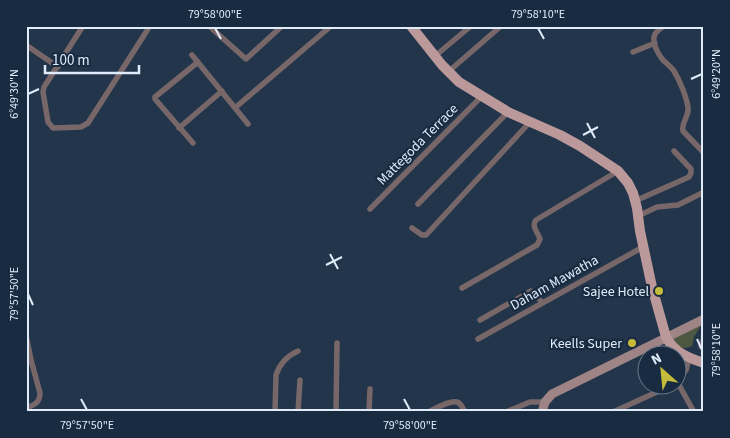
<svg xmlns="http://www.w3.org/2000/svg" width="730" height="438" viewBox="0 0 730 438" font-family="'Source Sans 3',sans-serif">
	<style>
		.green { fill: #4d5842 }
		.lines { fill: none; stroke-linecap: round; stroke-linejoin: round }
		.street { stroke: #786768; stroke-width: 5.5 }
		.secondary { stroke: #9e8484; stroke-width: 9 }
		.primary { stroke: #bb999a; stroke-width: 10 }
		.wall { fill: #564c64 }
		.building { fill: #645874; stroke: #463e51 }
		.ticks { fill: none; stroke: #e0ecfa; stroke-width: 2 }
		.poi-dot { fill: #c6bc3c; stroke: #192b40; stroke-width: 2 }
		.labels { text-anchor: middle; stroke-width: 4.5; stroke-linejoin: round; paint-order: stroke }
		.street-label { font-size: 14px; fill: #e0ecfa; stroke: #192b40 }
		.poi-label { font-size: 14px; fill: #e0ecfa; stroke: #192b40; text-anchor: end }
		.neatline { fill: none; stroke: #e0ecfa; stroke-width: 2 }
		.ticks-label { font-size: 12px; text-anchor: middle; fill: #e0ecfa }
	</style>
	<rect width="100%" height="100%" fill="#23354b"/>
	<path class="green" d="M 703,322 L 694,337 L 692,346 C 684,350 678,347 671,342 L 674,335 Z"/>
	<g class="lines">
		<path class="street" d="M 83,26 L 44,87 L 43,92 L 48,122 L 53,128 L 81,127 L 88,123 L 148,29 L 146,26
			M 209,26 L 246,59 L 282,26
			M 664,26 C 661,28 657,31 655,34 C 651,42 658,54 663,60 C 667,64 671,67 674,71 C 680,81 687,98 688,108 C 689,117 681,122 683,131 L 704,153
			M 26,45 L 58,67
			M 633,52 L 655,43
			M 192,55 L 248,124
			M 435,56 L 471,26
			M 448,72 L 501,26
			M 236,107 L 331,26
			M 179,128 L 222,91
			M 193,143 L 155,99 L 155,97 L 198,62
			M 635,201 L 689,177 L 691,173 L 691,169 L 674,151
			M 418,204 L 508,112
			M 370,209 L 482,96
			M 638,216 L 657,207 L 678,205 L 704,192
			M 412,228 L 422,235 L 426,235 L 530,122
			M 462,288 L 537,245 L 540,239 C 538,233 531,226 536,220 L 618,171
			M 480,320 L 531,291 L 534,292 L 542,303
			M 26,335 L 31,360 L 40,393 C 40,403 34,405 26,408
			M 478,339 L 643,247
			M 678,381 L 686,370 L 689,359
			M 678,383 L 694,412
			M 275,412 L 276,375 C 280,363 287,356 298,351
			M 298,412 L 300,380
			M 336,412 L 337,343
			M 369,412 L 370,389
			M 428,412 C 435,409 450,400 457,402 C 461,403 463,408 465,412
			M 506,412 L 530,402 L 545,402
			M 613,412 L 670,386"/>
		<path class="secondary" d="M 542,412 L 545,402 L 552,394 L 704,319"/>
		<path class="primary" d="M 411,26 L 442,65 L 459,82 L 508,112 L 560,135 L 580,146 L 618,171 L 628,183 L 633,193 L 637,208 L 640,231 L 652,287 L 666,337 C 674,352 688,358 704,363"/>
	</g>
	<path class="wall" d="M 704,333 L 704,352 L 698,348 L 698,343 Z"/>
	<path class="building" d="M 704,333 L 704,347 L 698,343 Z"/>
	<path class="ticks" d="M 215,28 L 221,39M 538,28 L 544,39M 691,79 L 702,74M 28,94 L 39,89M 587,123 L 595,138M 583,135 L 598,127M 330,254 L 338,269M 326,265 L 342,257M 28,294 L 33,305M 697,339 L 702,350M 81,399 L 87,410M 404,399 L 410,410"/>
	<g class="poi-dot">
		<circle cx="659" cy="291" r="5"/>
		<circle cx="632" cy="343" r="5"/>
	</g>
	<g class="labels">
		<g class="street-label">
			<text transform="translate(417 144) rotate(-45)" y="5">Mattegoda Terrace</text>
			<text transform="translate(554 282) rotate(-29)" y="5">Daham Mawatha</text>
		</g>
		<g class="poi-label">
			<text x="649" y="296">Sajee Hotel</text>
			<text x="622" y="348">Keells Super</text>
		</g>
	</g>
	<rect width="730" height="438" fill="none" stroke="#192b40" stroke-width="55"/>
	<g transform="translate(662 370) rotate(333)"><circle r="24" fill="#192b40" stroke="#69788a"/>
	<path d="M0-4L9 19L0 12L-9 19Z" fill="#c6bc3c"/>
	<text y="-8" font-size="14" font-weight="bold" text-anchor="middle" fill="#e0ecfa">N</text>
	</g>
	<path d="M45 65v8h94v-8" fill="none" stroke="#e0ecfa" stroke-width="2.5"/>
	<text x="52" y="65" font-size="15" fill="#e0ecfa" stroke="#192b40" stroke-width="4" paint-order="stroke">100 m</text>
	<rect x="28" y="28" width="674" height="382" class="neatline"/>
	<g class="ticks-label">
		<text x="215" y="18">79°58'00"E</text>
		<text x="538" y="18">79°58'10"E</text>
		<text transform="translate(716 74) rotate(-90)" y="4">6°49'20"N</text>
		<text transform="translate(14 94) rotate(-90)" y="4">6°49'30"N</text>
		<text transform="translate(14 294) rotate(-90)" y="4">79°57'50"E</text>
		<text transform="translate(716 350) rotate(-90)" y="4">79°58'10"E</text>
		<text x="87" y="429">79°57'50"E</text>
		<text x="410" y="429">79°58'00"E</text>
	</g>
</svg>
